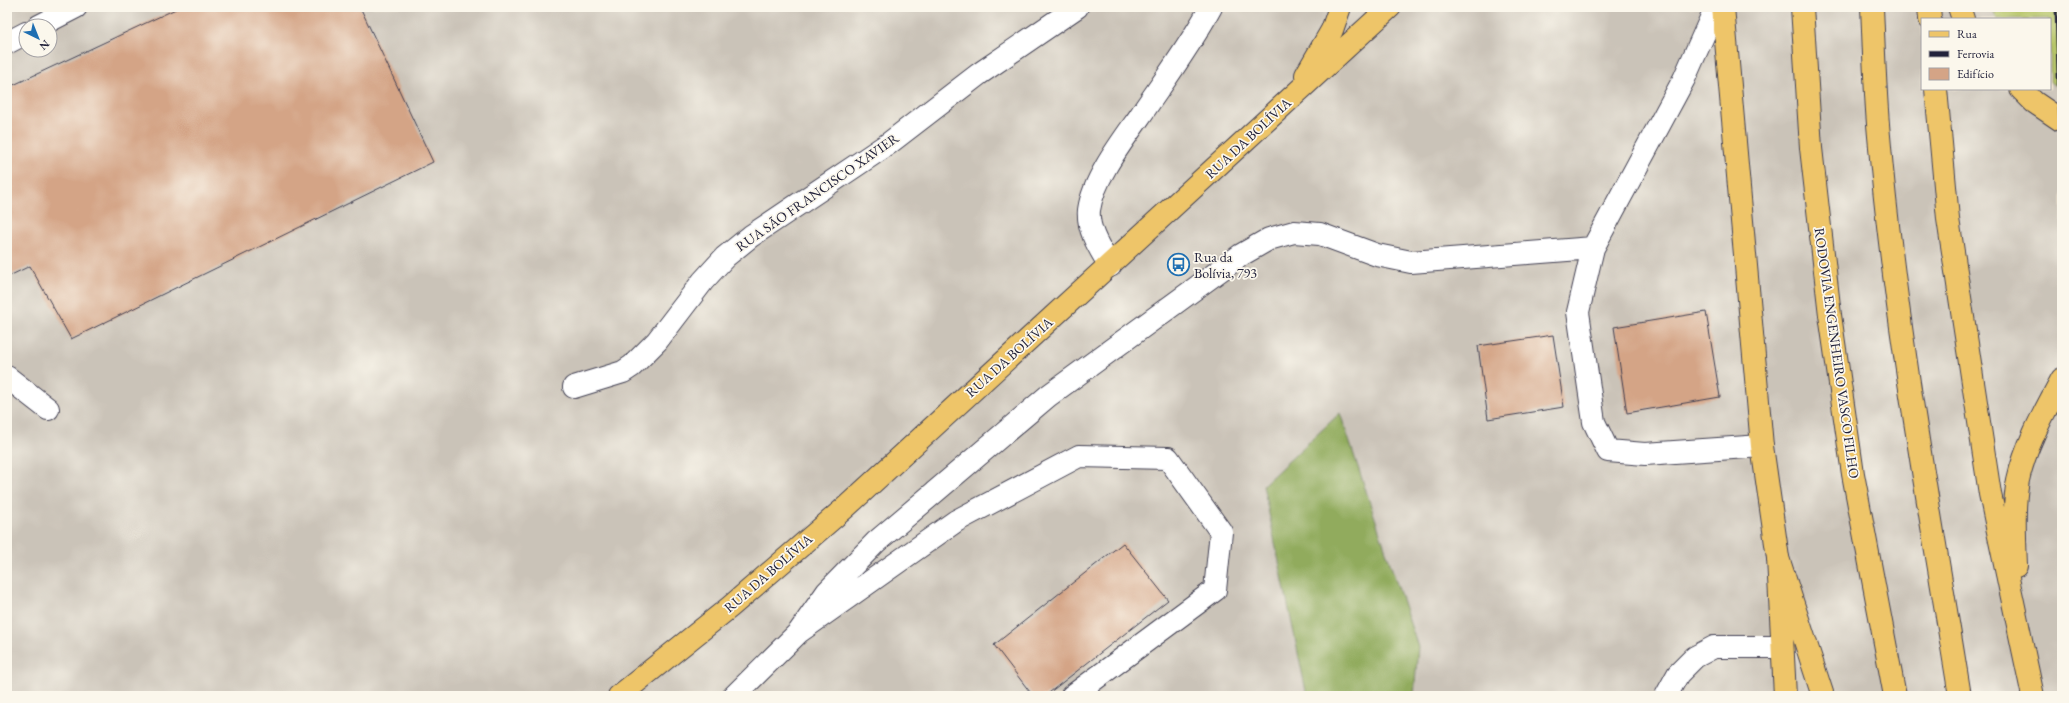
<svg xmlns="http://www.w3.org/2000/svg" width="2069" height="703" viewBox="0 0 2069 703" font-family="'EB Garamond',serif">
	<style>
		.industrial { fill: #cac3b8; fill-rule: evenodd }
		.green { fill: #b7c669; stroke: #6c7452 }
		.forest { fill: #91ab5d; stroke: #5a664c }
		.building { fill: #d4a486 }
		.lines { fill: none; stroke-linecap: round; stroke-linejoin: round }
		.minor-casing { stroke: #424052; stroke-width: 24 }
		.major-casing { stroke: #424052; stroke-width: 24 }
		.highway-casing { stroke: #424052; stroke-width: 24 }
		.minor { stroke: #fff; stroke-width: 22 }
		.major { stroke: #eec569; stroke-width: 22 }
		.highway { stroke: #eec569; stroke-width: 22 }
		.rail { stroke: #22223b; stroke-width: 3 }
		.labels { text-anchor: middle; stroke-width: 3.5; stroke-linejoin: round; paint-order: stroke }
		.street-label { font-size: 14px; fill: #22223b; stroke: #fbf7ec }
		.poi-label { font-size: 14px; fill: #22223b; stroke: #fbf7ec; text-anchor: start }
	</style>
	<rect width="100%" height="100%" fill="#fbf7ec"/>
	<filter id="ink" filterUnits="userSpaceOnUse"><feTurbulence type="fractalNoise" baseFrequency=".025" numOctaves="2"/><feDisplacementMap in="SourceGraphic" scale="8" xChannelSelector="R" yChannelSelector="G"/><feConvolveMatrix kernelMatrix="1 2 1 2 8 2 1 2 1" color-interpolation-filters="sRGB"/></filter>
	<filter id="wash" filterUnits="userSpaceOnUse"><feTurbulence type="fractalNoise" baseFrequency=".012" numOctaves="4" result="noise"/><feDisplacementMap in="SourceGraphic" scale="16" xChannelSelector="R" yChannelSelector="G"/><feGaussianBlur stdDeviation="0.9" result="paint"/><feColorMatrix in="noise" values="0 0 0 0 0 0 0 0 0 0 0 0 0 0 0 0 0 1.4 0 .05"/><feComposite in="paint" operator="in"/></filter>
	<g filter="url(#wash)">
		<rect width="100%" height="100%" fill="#f6ead4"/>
		<path class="industrial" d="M 7,7 L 2062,7 L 2062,696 L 7,696 ZM 1922,19 L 2050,19 L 2050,89 L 1922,89 ZM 26,26 L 50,26 L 50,50 L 26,50 Z"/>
		<path class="green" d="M 1992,7 L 2062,7 L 2062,90 L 2050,82 L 2050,19 L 1997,19 Z"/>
		<path class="forest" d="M 1340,413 L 1418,647 L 1414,696 L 1307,696 L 1263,485 Z"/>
		<g id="blocks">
			<path class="building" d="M 180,7 L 360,7 L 433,162 L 71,339 L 30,266 L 7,277 L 7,88 Z
				M 1706,312 L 1720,397 L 1627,413 L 1614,327 Z
				M 1553,335 L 1564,407 L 1488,419 L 1478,346 Z
				M 1123,543 L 1168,600 L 1045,696 L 1033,696 L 994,645 Z"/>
		</g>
	</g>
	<g filter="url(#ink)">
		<use href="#blocks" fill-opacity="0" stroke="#424052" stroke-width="1"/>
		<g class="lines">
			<defs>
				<path id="minor" d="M 1716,7 L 1684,79 L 1593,248 L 1578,312 L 1594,422 L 1608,451 L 1645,454 L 1762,446
					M 39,26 L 76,7
					M 7,43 L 26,33
					M 1110,266 C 1100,249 1087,230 1089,210 C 1093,180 1121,143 1138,119 C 1163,82 1190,46 1211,7
					M 7,377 L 48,409
					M 574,387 L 623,372 L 632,366 L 657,341 L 703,281 L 725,257 L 751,236 L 888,144 L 979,74 L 1077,7
					M 799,632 L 827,592 L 876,542 L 1048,396 L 1241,255 L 1269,239 L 1294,232 L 1320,234 L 1377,255 L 1411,262 L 1593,248
					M 734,696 L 799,632 L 956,521 L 1079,456 L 1168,458 L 1221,532 L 1215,590 L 1072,696
					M 1666,696 L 1678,674 L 1695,657 L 1714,647 L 1782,647"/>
				<path id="major" d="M 1723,7 L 1762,446 L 1778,558 L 1785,696
					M 1929,7 L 1930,19
					M 1959,7 L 1963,19
					M 1306,75 L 1332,30 L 1340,7
					M 1936,89 L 1948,219 L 1990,494 L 2033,696
					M 2021,89 L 2034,102 L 2062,121
					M 2016,566 C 2015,538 2013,507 2018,480 C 2026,444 2045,411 2062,379
					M 619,696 L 730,607 L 846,507 L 1390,7"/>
				<path id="highway" d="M 1802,7 L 1811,148 L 1830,315 L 1853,474 L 1895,696
					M 1872,7 C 1874,50 1875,93 1879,136 C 1895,324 1930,510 1960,696
					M 1778,558 L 1823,696"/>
			</defs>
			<use href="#minor" class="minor-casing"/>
			<use href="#major" class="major-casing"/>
			<use href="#highway" class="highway-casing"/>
			<use href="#minor" class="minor"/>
			<use href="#major" class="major"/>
			<use href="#highway" class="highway"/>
			<path class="rail" d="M 2056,7 L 2062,199"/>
		</g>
	</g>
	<defs>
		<symbol id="bus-ring" viewBox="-11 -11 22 22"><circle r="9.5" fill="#fbf7ec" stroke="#1f6fb2" stroke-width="1.5"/><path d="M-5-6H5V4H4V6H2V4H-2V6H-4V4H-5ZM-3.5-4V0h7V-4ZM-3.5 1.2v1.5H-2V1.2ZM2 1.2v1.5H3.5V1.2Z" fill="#1f6fb2"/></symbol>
	</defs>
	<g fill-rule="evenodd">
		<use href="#bus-ring" x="1166" y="252" width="25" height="25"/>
	</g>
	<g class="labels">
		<g class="street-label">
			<text transform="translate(1248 138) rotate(-43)" y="5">RUA DA BOLÍVIA</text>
			<text transform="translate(817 192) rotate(-35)" y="5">RUA SÃO FRANCISCO XAVIER</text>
			<text transform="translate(1837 353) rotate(82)" y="5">RODOVIA ENGENHEIRO VASCO FILHO</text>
			<text transform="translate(1009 357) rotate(-42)" y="5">RUA DA BOLÍVIA</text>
			<text transform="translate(768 573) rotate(-41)" y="5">RUA DA BOLÍVIA</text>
		</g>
		<g class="poi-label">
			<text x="1194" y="262">Rua da<tspan x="1194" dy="16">Bolívia, 793</tspan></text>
		</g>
	</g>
	<rect width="2069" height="703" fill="none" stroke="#fbf7ec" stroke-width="24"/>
	<rect x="1921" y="18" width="130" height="72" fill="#fbf7ec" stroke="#a4a2a5"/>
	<rect x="1929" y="31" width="20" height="6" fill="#eec569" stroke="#a4a2a5"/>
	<text x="1957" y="38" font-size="12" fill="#22223b">Rua</text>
	<rect x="1929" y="51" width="20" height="6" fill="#22223b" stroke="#a4a2a5"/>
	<text x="1957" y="58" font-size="12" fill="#22223b">Ferrovia</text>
	<rect x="1929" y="68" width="20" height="12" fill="#d4a486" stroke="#a4a2a5"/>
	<text x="1957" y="78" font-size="12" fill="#22223b">Edifício</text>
	<g transform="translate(38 38) rotate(137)"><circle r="19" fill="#fbf7ec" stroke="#a4a2a5"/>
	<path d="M0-3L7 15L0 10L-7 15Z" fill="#1f6fb2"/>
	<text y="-6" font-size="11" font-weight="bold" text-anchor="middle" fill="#22223b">N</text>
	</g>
</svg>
